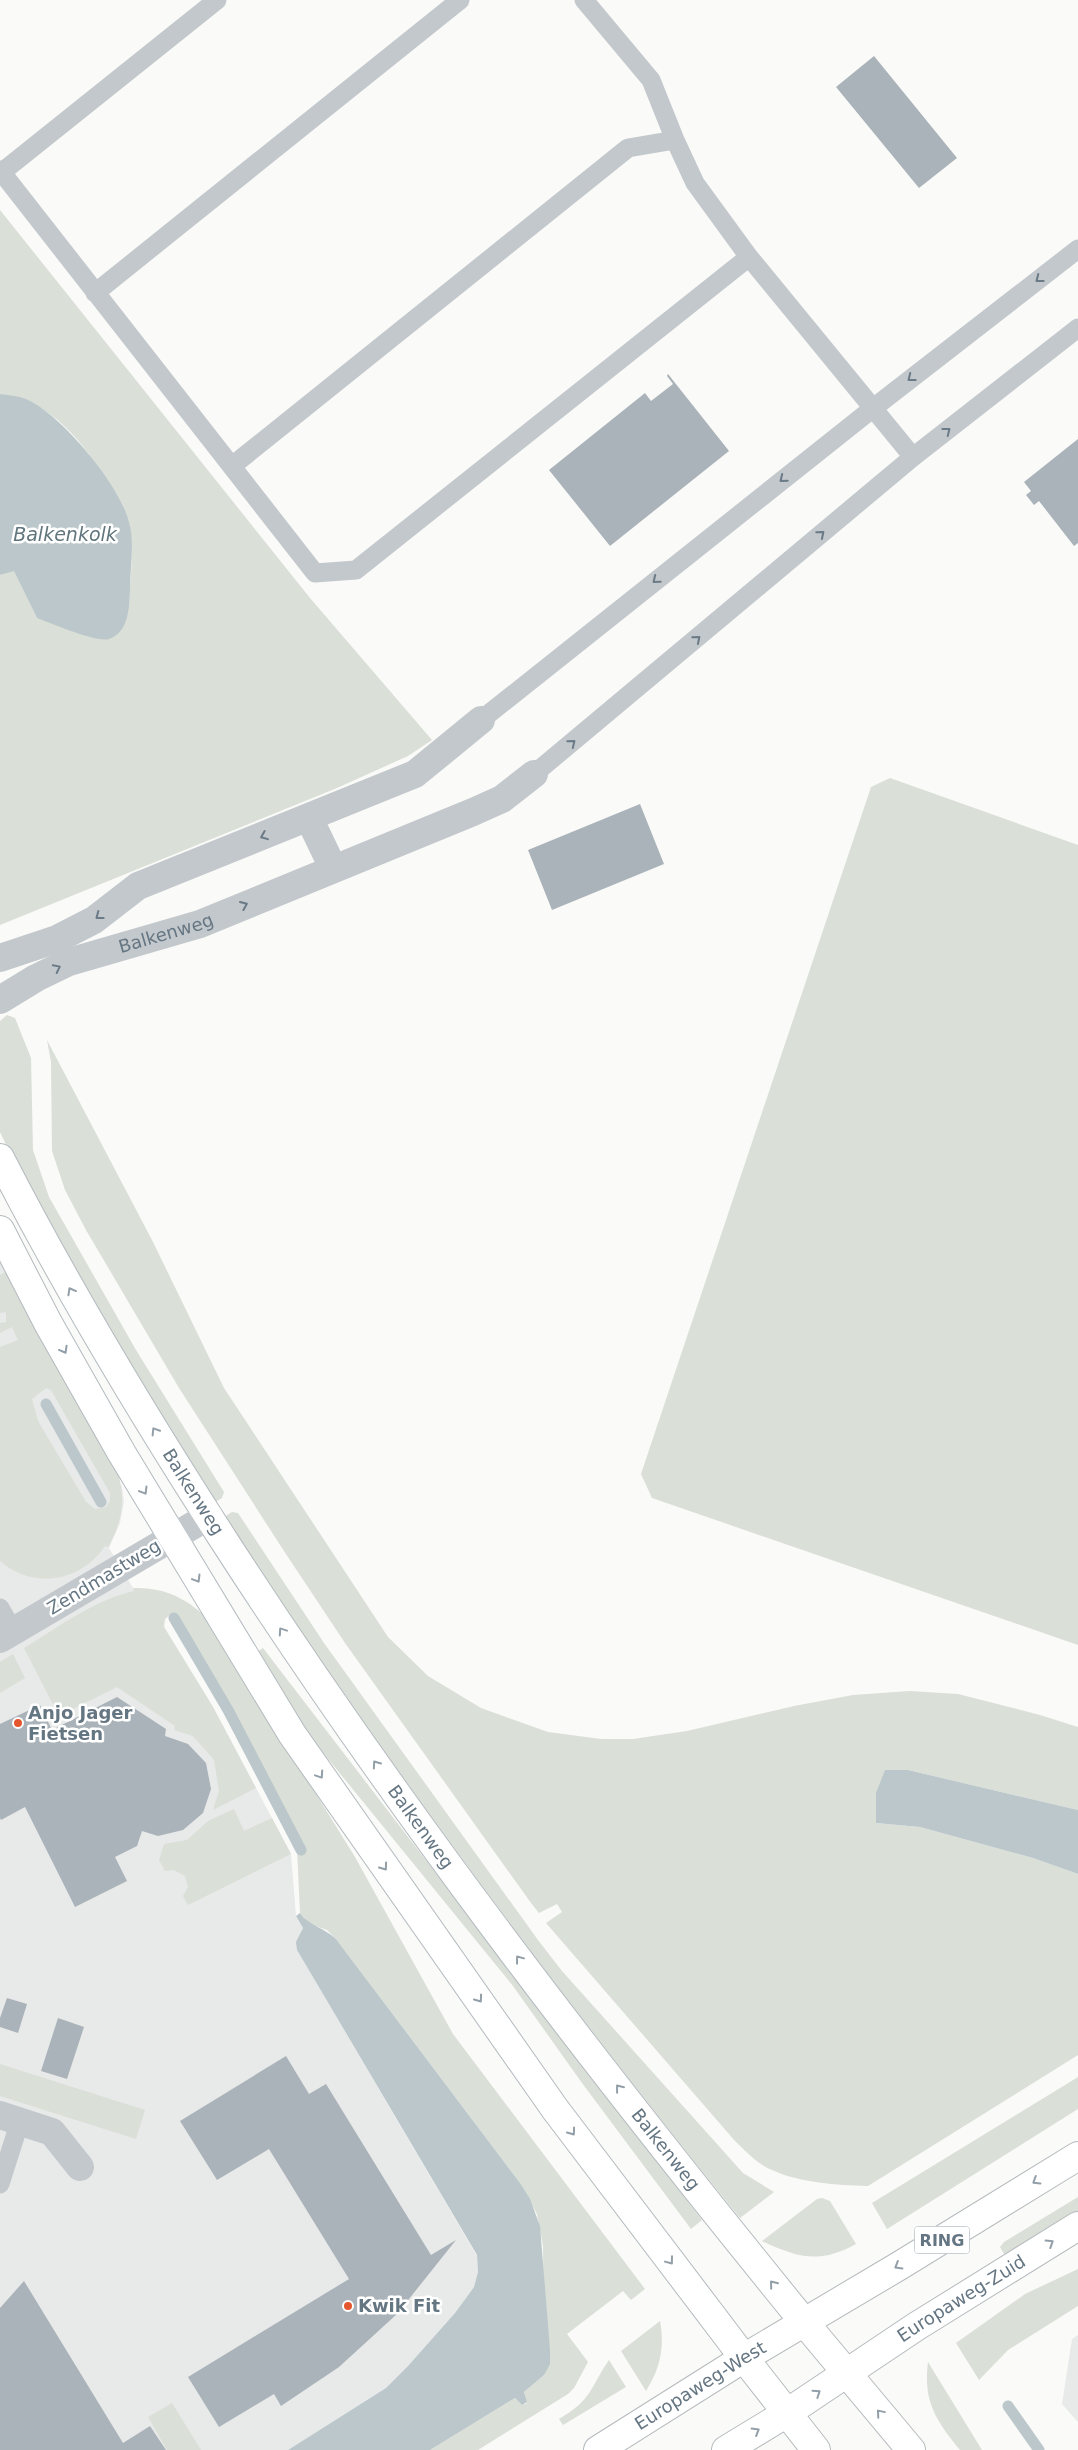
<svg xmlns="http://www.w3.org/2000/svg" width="1078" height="2450" viewBox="0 0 1078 2450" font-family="'DejaVu Sans',sans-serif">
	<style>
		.built { fill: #e8e9e9 }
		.green { fill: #dadfd7; fill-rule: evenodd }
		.water { fill: #bbc7cb }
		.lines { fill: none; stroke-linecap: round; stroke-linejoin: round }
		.stream { stroke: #bbc7cb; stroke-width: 11 }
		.building { fill: #aab3b9 }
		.secondary-casing { stroke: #b3babf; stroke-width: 30 }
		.primary-casing { stroke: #b5babe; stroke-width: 30 }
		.lane { stroke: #c3c8cc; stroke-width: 19 }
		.street { stroke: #c3c8cc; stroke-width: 28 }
		.secondary { stroke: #fff; stroke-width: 28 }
		.primary { stroke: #fff; stroke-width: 28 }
		.oneway { stroke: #6a7a87 }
		.oneway2 { stroke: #939fa8 }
		.poi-dot { fill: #e4572e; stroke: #fff; stroke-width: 2 }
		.labels { text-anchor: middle; stroke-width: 5; stroke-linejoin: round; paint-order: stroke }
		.shield { fill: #fff; stroke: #939fa8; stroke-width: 1 }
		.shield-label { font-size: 16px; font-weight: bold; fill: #657683 }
		.street-label { font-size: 18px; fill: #657683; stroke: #fff }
		.poi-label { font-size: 18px; font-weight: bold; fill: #657683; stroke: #fff; text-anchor: start }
		.water-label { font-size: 19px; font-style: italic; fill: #60757c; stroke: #fff }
	</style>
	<rect width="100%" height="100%" fill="#fafaf8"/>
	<path class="built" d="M 0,1252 L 122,1487 L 124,1502 L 120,1523 L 109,1548 L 133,1588 L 150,1604 L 213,1707 L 291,1854 L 296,1916 L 303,1928 L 297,1950 L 477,2256 L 478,2272 L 474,2287 L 455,2313 L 408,2366 L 386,2388 L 288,2450 L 0,2450 Z
		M 1078,2335 L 1078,2422 L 1062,2404 L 1072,2339 Z"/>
	<path class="green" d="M 0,210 L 310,598 L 432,740 L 408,756 L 337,788 L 0,925 L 0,575 L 14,570 L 37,618 L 129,603 C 130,577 135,548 129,523 C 126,509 117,497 110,486 C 85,444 51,400 0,394 Z
		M 890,778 L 1078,845 L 1078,1645 L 652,1498 L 641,1474 L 871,787 Z
		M 7,1015 L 15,1018 L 31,1058 L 33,1150 L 49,1197 L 136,1350 L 224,1492 L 222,1498 L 214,1503 L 109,1332 L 19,1172 L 0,1132 L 0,1021 Z
		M 47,1040 L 153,1242 L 224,1388 L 388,1637 L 428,1676 L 481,1708 L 548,1732 L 601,1739 L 633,1739 L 687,1731 L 794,1706 L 853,1695 L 910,1691 L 958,1694 L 1040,1715 L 1078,1727 L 1078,1810 L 908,1770 L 876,1823 L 920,1827 L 1033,1858 L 1078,1874 L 1078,2055 L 868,2186 C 837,2185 800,2183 772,2170 C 757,2164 746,2151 735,2141 L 546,1923 L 562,1912 L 557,1904 L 539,1913 L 531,1903 L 345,1643 L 282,1548 L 179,1388 L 86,1230 L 65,1190 L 52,1151 L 51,1062 Z
		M 9,1270 L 118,1473 C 126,1501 122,1522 108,1547 L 105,1546 C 81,1582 33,1590 0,1561 L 0,1347 L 18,1340 L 12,1327 L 0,1333 L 0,1323 L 6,1322 L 6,1312 L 0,1313 L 0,1275 ZM 46,1388 L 51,1390 L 110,1493 L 110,1501 L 106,1507 L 95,1509 L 86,1502 L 38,1421 L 32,1399 Z
		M 232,1512 L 238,1513 L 324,1643 L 538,1940 L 562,1971 L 743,2173 L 774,2192 L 740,2218 C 623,2074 509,1925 400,1773 C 339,1689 279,1604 224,1517 Z
		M 133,1588 C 164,1587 186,1598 207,1618 L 355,1857 L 453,2034 L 645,2289 L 631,2300 L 623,2291 L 567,2334 L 588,2362 L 574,2388 L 568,2394 L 478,2450 L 430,2450 L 515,2398 L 522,2405 L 527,2403 L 524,2392 L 544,2375 L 543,2246 L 537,2214 L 520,2183 L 336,1939 L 327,1930 L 310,1924 L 300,1913 L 297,1849 L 171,1614 L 165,1619 L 164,1627 L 213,1707 L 256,1788 L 213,1810 L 219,1791 L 214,1760 L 193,1736 L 174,1730 L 175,1726 L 117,1687 L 59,1716 L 24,1648 C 59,1627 94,1600 134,1591 Z
		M 263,1648 L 702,2220 L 691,2229 L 582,2083 L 513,1986 L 294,1717 L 255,1653 Z
		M 13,1654 L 25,1678 L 0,1693 L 0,1662 Z
		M 234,1809 L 244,1831 L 272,1818 L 291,1854 L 188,1905 L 183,1896 L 188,1887 L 185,1876 L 174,1870 L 165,1871 L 159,1860 L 164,1844 L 187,1840 L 208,1821 Z
		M 0,2064 L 145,2110 L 136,2139 L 0,2096 Z
		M 1078,2077 L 1078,2109 L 887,2229 L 872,2203 Z
		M 1078,2197 L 1078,2211 L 1010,2252 L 1004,2254 L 1000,2247 L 1004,2242 Z
		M 822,2198 L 830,2201 L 856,2244 C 820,2264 798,2258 762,2241 L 817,2199 Z
		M 1078,2269 L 1078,2306 L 1008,2350 L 979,2380 L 956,2343 L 1025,2294 Z
		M 660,2321 C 665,2347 660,2369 646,2391 L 621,2351 Z
		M 609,2360 L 626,2387 L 563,2425 L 559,2419 C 593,2399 589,2389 609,2360 Z
		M 928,2362 L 982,2450 L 960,2450 C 936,2420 923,2402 928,2362 Z
		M 172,2403 L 201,2450 L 167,2450 L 148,2417 Z"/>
	<path class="water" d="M 0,394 C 8,395 18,396 26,399 C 61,414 120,485 129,522 C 135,543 130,568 130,590 C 129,608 129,632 109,639 C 97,643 51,623 37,618 L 14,571 L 0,575 Z
		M 885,1770 L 908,1770 L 1078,1810 L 1078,1874 L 1033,1858 L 920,1827 L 876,1823 L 876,1793 Z
		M 300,1913 C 309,1926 325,1928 336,1939 L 520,2183 L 530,2199 L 540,2226 L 550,2350 L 550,2364 L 544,2375 L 524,2392 L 527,2402 L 522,2405 L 515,2398 L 430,2450 L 288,2450 L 386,2388 L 408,2366 L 455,2313 L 474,2287 L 478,2272 L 477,2255 L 297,1950 L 296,1942 L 303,1928 L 296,1916 Z"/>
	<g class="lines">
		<path class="stream" d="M 46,1404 L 101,1502
			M 174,1618 L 228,1710 L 301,1850
			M 1008,2406 L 1039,2450"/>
	</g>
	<path class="building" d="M 874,56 L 957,158 L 919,188 L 836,87 Z
		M 668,374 L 729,451 L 610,546 L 549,470 L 645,393 L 651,401 L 673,384 L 667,376 Z
		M 1078,439 L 1078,543 L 1074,546 L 1039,501 L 1034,505 L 1026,495 L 1031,491 L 1024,482 Z
		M 640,804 L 664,864 L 552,910 L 528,850 Z
		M 117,1697 L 166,1729 L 165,1736 L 188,1744 L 206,1763 L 211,1789 L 203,1813 L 183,1830 L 158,1836 L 142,1831 L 137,1846 L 115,1857 L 127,1881 L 75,1907 L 25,1807 L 1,1820 L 0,1818 L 0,1724 L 40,1705 L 52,1730 Z
		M 7,1998 L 27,2004 L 18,2033 L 0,2027 L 0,2018 Z
		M 58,2018 L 84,2027 L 67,2079 L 41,2071 Z
		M 286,2056 L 309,2094 L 326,2084 L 431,2255 L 456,2240 L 397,2314 L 339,2367 L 281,2406 L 274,2394 L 219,2427 L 188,2377 L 349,2279 L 269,2149 L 217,2180 L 180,2121 Z
		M 24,2281 L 123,2443 L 150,2426 L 166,2450 L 0,2450 L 0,2308 Z"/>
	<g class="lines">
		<defs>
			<g id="secondary">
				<path id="s2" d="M 0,1158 C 67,1289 143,1415 223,1539 C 399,1812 599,2070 804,2322"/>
				<path d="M 0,1230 L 48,1323 L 121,1452 L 292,1734 L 555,2109 L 744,2358"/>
			</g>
			<g id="primary">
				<path d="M 804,2322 L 911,2450"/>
				<path d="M 744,2358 L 816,2450"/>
				<path id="s3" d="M 598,2450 L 744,2358 L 899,2266 L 1078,2156"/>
				<path id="s4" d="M 726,2450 L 787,2413 L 917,2326 L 1078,2226"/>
			</g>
		</defs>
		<use href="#secondary" class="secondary-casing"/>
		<use href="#primary" class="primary-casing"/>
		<path class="lane" d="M 584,0 L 651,80 L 675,140 L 695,183 L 749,257 L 913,457
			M 0,170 L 315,573 L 356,570 L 749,257
			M 2,172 L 217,0
			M 95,293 L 460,0
			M 232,466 L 628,148 L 675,140
			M 481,720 L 872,409 L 1078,249
			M 534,774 L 913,457 L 1078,328
			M 0,1608 L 13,1631
			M 0,2184 L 20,2121"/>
		<g class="street">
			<path d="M 309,818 L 333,868"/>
			<path d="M 0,958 L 57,939 L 94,920 L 138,886 L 415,774 L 481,720"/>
			<path id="s1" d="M 0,1000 L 36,978 L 69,962 L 200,924 L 473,812 L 502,799 L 534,774"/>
			<path d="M 0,1639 L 209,1516"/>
			<path d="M 0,2115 L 52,2132 L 80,2167"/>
		</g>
		<use href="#secondary" class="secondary"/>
		<use href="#primary" class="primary"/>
	</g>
	<defs><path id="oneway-chevron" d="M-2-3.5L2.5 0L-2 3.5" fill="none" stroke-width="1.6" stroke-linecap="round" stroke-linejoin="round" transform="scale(1.25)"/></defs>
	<g class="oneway">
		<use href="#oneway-chevron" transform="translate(1039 279) rotate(142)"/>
		<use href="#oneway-chevron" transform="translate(911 378) rotate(142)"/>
		<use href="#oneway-chevron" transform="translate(947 431) rotate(-38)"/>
		<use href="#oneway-chevron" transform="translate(783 479) rotate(141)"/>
		<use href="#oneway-chevron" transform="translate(821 534) rotate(-40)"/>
		<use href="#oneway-chevron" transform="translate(656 580) rotate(141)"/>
		<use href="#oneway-chevron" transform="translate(697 639) rotate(-40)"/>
		<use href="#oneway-chevron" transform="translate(572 743) rotate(-39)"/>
		<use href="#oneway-chevron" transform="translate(264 836) rotate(158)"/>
		<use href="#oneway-chevron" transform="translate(244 905) rotate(-23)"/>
		<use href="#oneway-chevron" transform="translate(99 916) rotate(143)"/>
		<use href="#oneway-chevron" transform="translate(57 968) rotate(-26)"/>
	</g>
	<g class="oneway2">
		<use href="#oneway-chevron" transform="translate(71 1291) rotate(-119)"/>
		<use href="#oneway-chevron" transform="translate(64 1350) rotate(61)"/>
		<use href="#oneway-chevron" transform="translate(155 1431) rotate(-122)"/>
		<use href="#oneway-chevron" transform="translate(144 1491) rotate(59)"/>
		<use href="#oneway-chevron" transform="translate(197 1579) rotate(59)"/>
		<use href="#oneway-chevron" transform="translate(282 1631) rotate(-124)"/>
		<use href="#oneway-chevron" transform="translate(376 1764) rotate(-125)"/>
		<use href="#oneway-chevron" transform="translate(320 1775) rotate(56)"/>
		<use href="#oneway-chevron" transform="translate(384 1867) rotate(54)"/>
		<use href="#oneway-chevron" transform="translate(519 1959) rotate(-127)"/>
		<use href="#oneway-chevron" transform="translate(479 1999) rotate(54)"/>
		<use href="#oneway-chevron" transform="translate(619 2088) rotate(-128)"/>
		<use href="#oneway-chevron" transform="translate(572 2132) rotate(54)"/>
		<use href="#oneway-chevron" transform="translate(1036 2181) rotate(148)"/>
		<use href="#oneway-chevron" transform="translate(1050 2243) rotate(-32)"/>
		<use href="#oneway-chevron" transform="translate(670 2261) rotate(53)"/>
		<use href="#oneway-chevron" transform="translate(898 2266) rotate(149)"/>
		<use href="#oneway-chevron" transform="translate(773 2284) rotate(-129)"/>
		<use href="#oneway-chevron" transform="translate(817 2393) rotate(-34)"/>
		<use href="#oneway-chevron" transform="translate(880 2413) rotate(-130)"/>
		<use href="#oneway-chevron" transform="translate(756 2431) rotate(-31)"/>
	</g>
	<g class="poi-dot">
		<circle cx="18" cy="1723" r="5"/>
		<circle cx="348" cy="2306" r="5"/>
	</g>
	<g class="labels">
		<rect class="shield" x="914.5" y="2226.5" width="55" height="27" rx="4"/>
		<g class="shield-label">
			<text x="942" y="2246">RING</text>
		</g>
		<g class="street-label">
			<text dy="6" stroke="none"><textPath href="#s1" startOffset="180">Balkenweg</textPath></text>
			<text dy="6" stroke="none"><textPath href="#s2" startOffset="386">Balkenweg</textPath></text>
			<text transform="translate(104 1577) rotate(-31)" y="6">Zendmastweg</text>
			<text dy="6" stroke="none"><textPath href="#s2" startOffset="791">Balkenweg</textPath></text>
			<text dy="6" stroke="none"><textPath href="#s2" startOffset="1196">Balkenweg</textPath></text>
			<text dy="6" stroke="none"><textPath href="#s4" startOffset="280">Europaweg-Zuid</textPath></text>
			<text dy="6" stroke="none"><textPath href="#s3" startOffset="121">Europaweg-West</textPath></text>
		</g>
		<g class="poi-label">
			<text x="28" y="1719">Anjo Jager<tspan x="28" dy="21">Fietsen</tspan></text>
			<text x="358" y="2312">Kwik Fit</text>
		</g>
		<g class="water-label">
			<text x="65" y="541">Balkenkolk</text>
		</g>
	</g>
</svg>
